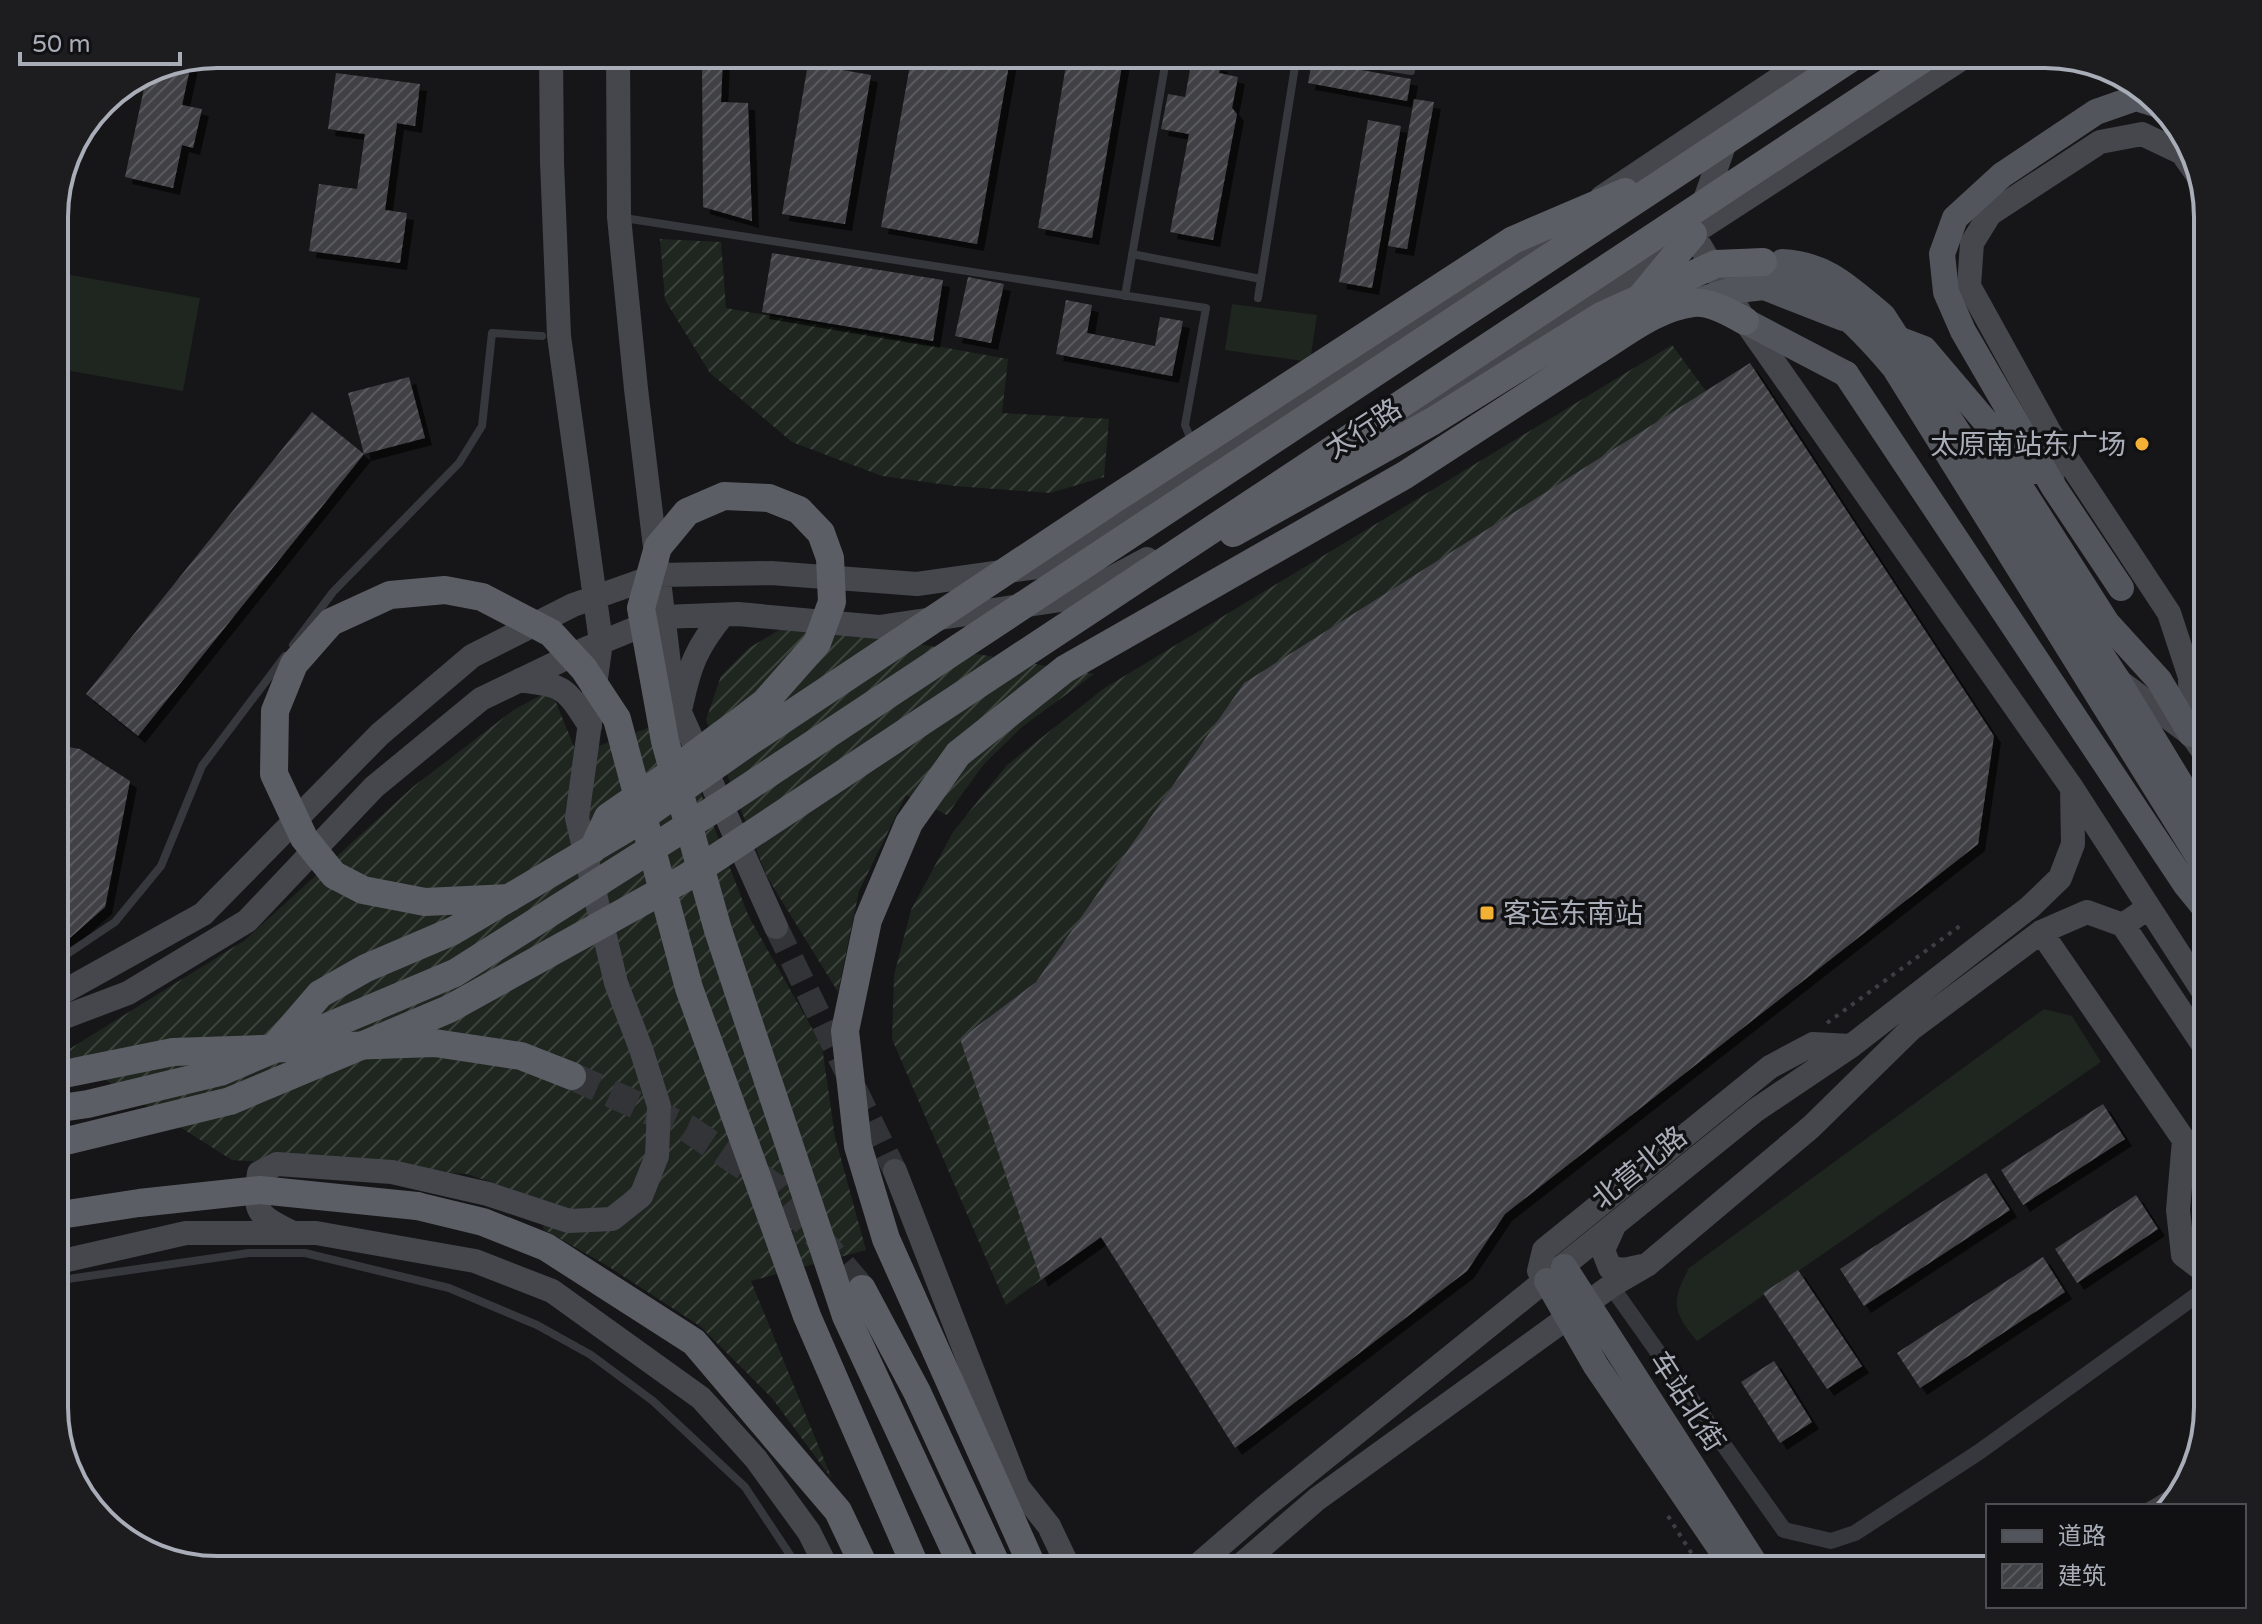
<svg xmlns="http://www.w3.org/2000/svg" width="2262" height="1624" viewBox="0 0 2262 1624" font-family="'Varela Round','Noto Sans SC',sans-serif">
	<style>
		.grass { fill: #1e261f }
		.garden { fill: url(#garden-furrows) }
		.building { fill: url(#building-hatch); filter: url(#shadow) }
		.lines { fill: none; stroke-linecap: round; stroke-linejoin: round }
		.secondary-tunnel { stroke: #333438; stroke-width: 24; stroke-dasharray: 24 12; stroke-linecap: butt }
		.trunk-tunnel { stroke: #333438; stroke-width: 28; stroke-dasharray: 28 14; stroke-linecap: butt }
		.path { stroke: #3d3f44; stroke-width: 4; stroke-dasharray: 4 6; stroke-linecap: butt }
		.service { stroke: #37383d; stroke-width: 8 }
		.minor { stroke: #37383d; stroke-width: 16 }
		.secondary { stroke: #45474d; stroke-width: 24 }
		.primary { stroke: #53555c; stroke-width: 26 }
		.trunk { stroke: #5b5e65; stroke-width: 28 }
		.primary-bridge { stroke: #53555c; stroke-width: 26 }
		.trunk-bridge { stroke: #5b5e65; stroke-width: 28 }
		.poi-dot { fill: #f2b134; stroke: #111113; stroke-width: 3 }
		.labels { text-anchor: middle; stroke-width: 7; stroke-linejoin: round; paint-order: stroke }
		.street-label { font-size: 28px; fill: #a8adb8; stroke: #111113 }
		.poi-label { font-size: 28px; fill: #a8adb8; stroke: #111113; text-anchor: end }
		.rim { fill: none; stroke: #a8adb8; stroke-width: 4 }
	</style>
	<defs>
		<pattern id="garden-furrows" width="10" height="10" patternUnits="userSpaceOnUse" patternTransform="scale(2)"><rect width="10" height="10" fill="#1e261f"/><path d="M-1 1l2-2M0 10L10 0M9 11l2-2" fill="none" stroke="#3c433d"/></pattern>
		<pattern id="building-hatch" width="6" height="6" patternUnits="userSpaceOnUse" patternTransform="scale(2)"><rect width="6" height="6" fill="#404145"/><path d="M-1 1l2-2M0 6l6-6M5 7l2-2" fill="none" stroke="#595a5e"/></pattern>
		<filter id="shadow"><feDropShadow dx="7" dy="7" stdDeviation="0" flood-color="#0009"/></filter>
	</defs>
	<rect width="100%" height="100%" fill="#161618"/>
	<path class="grass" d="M 54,272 L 200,298 L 183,391 L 54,368 Z
		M 1232,304 L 1317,315 L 1310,362 L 1225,350 Z
		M 2044,1009 L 2072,1016 L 2101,1062 L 1697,1341 C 1672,1311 1671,1302 1689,1268 Z"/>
	<path class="garden" d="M 660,239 L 721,242 L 726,308 L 1008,359 L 1002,413 L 1109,419 L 1104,477 L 1050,493 L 955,486 L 882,476 L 792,442 L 710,373 L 665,300 Z
		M 1672,345 L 1706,391 L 1244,683 L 1036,982 L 960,1039 L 1041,1280 L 1006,1305 L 892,1039 L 894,975 L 911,910 L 953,832 L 1007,765 L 1103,689 Z
		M 802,616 L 877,637 L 1094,674 L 1022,727 L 984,764 L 947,815 L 906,795 L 859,891 L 838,992 L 767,877 L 706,720 L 721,676 L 749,648 Z
		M 551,690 L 577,754 L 672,719 L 749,917 L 822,1046 L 835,1137 L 866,1250 L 751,1281 L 832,1479 L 772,1398 L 700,1326 L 606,1265 L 543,1229 L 549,1202 L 467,1174 L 232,1160 L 63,1053 L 245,940 L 414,786 L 515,709 Z"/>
	<path class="building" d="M 912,54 L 1011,54 L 977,244 L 881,227 Z
		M 1068,54 L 1124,54 L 1092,238 L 1038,228 Z
		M 702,56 L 723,57 L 721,102 L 748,103 L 752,221 L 703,207 Z
		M 192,59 L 182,105 L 202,109 L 193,148 L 182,145 L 173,188 L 125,177 L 148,70 L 155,66 Z
		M 1192,59 L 1221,65 L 1219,73 L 1238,77 L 1232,108 L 1237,114 L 1213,240 L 1170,232 L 1189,134 L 1161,129 L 1168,94 L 1185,97 Z
		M 1312,61 L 1411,79 L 1407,101 L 1308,83 Z
		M 808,64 L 871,75 L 845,224 L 782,214 Z
		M 336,73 L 420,84 L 415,126 L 397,123 L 385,210 L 407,213 L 400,263 L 309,251 L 319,184 L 357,189 L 365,134 L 328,129 Z
		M 1414,99 L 1434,102 L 1407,249 L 1388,246 Z
		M 1368,120 L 1401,126 L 1372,288 L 1339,282 Z
		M 772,253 L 943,280 L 933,341 L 762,312 Z
		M 968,277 L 1004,284 L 991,343 L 955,336 Z
		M 1066,300 L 1092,305 L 1087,333 L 1155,346 L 1160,317 L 1183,321 L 1172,376 L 1056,354 Z
		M 1750,363 L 1994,736 L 1978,844 L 1505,1214 L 1467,1271 L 1235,1448 L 1101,1237 L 1041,1280 L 960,1039 L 1036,982 L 1244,683 Z
		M 409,377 L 425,438 L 364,454 L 348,393 Z
		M 312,412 L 364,454 L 138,736 L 86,694 Z
		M 57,745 L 80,749 L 130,781 L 105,907 L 54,952 L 54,759 Z
		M 2103,1104 L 2125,1139 L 2023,1205 L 2001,1170 Z
		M 1986,1173 L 2010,1210 L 1864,1306 L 1840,1269 Z
		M 2136,1195 L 2158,1229 L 2077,1283 L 2055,1249 Z
		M 2043,1257 L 2065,1292 L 1920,1388 L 1897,1353 Z
		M 1798,1270 L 1862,1366 L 1827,1389 L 1763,1293 Z
		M 1774,1361 L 1812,1422 L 1780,1443 L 1741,1382 Z
		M 2184,1480 L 2175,1506 L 2141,1506 Z"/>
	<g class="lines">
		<path class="secondary-tunnel" d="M 776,927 L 895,1171"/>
		<path class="trunk-tunnel" d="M 572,1076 L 687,1128 L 776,1188 L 862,1289"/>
		<path class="path" d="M 1827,1023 L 1964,923
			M 1668,1516 L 1702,1570"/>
		<path class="service" d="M 1308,54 L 1411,71
			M 624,218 L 1206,308 L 1185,425 L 1192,442
			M 1132,254 L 1261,279
			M 1125,296 L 1167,54
			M 1258,298 L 1297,54
			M 293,645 L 333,592 L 459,463 L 482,426 L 492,333 L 542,336
			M 54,963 L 115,922 L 161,866 L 202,766 L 285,656
			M 54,1281 L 249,1253 L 305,1253 L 449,1288 L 537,1325 L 591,1355 L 653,1401 L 745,1487 L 800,1570"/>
		<path class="minor" d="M 1611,1286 L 1784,1530 L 1831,1541 L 1855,1533 L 1979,1452 L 2208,1287"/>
		<path class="secondary" d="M 618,54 L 619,217 L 636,389 L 673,697 L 776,927
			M 1728,134 L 1693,234 L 1745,321 L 2072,788 L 2208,999
			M 1602,197 L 1816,54
			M 2049,431 L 2169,613 L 2190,677 L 2191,734 L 2208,758
			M 1385,433 L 1969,54
			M 2053,486 L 2048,429 L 1969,286 L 1972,243 L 1990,214 L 2100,142 L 2142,134 L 2182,153 L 2199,177
			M 520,680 C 565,686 565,687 590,726
			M 2119,681 L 2189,733
			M 681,706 C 690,665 696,648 723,615
			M 2123,925 L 2208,1052
			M 2041,932 L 2184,1140 L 2178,1210 L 2183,1255 L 2208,1274
			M 54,997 L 203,914 L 380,734 L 472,656 L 573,605 L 658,575 L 771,573 L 917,584 L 1037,567 L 1127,522 L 1202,467 L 1548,234
			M 54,1021 L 128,993 L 247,921 L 374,787 L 481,699 L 585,649 L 663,617 L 738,614 L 879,627 L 1074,598 L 1147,559
			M 895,1171 L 1018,1487 L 1049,1526 L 1070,1570
			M 1614,1226 L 1603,1250 L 1610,1268 L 1624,1270 L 1642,1266
			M 293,1233 C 257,1215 253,1213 259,1173 L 277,1164 L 392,1172 L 488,1194 L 569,1221 L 612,1219 L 641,1196 L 657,1156 L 659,1106 L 641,1049 L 616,983 L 577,818 L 601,642 L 559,336 L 552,162 L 551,54
			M 54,1263 L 186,1233 L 316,1233 L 475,1261 L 552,1291 L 701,1398 L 756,1459 L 809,1532 L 828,1570
			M 1547,1281 L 1539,1271 L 1544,1250 L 1770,1067 L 1813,1044 L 1851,1046
			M 1192,1570 L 1266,1506 L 1756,1110 L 1851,1046 L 2030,907 L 2060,878 L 2073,844 L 2072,788
			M 1235,1570 L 1317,1499 L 1611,1286 L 1647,1265 L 1811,1127 L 1911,1029 L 2041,932 L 2087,912 L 2123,925 L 2148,908"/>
		<path class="primary" d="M 1691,303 L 1728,291 L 1764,287 L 1843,318
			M 1745,321 L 1846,374
			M 1887,335 L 1924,349 L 1997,435 L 2036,471
			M 1991,441 L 2107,623 L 2159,680 L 2191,734
			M 2121,588 L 2053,486 L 1963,331 L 1946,292 L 1942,254 L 1955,218 L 2002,175 L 2096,112 L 2136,98 L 2159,105
			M 2117,679 L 2208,829
			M 1564,1267 L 1759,1570
			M 1547,1281 L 1596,1366 L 1735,1570"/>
		<path class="trunk" d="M 1636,303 L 1693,234
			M 1598,350 C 1627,332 1658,307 1693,303 C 1710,301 1731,313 1745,321
			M 54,1076 L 173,1052 L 435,1043 L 521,1056 L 572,1076
			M 417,1206 L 483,1222 L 546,1247 L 694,1342 L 838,1511 L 866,1570
			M 862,1289 L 917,1392 L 999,1570"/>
		<path class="primary-bridge" d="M 1763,262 C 1823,293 1850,315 1894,367 L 2208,872
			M 1782,262 C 1827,264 1850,289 1883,316 L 2117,679
			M 1846,374 L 2186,885 L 2208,912"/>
		<path class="trunk-bridge" d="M 1233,533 L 1433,421 L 1601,316 L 1716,264 L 1763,262
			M 593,849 L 608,817 L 660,781 L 721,735 L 735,725 L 765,702 L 817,643 L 832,602 L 830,558 L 821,533 L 799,510 L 769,498 L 724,496 L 687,512 L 658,547 L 641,608 L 665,741 L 718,930 L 846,1316 L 964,1570
			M 509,898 L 425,902 L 363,890 L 334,875 L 304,838 L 274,774 L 275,711 L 294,664 L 331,622 L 390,595 L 445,590 L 482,597 L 551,633 L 584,669 L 617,719 L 689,988 L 807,1316 L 917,1570
			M 276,1045 L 320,994 L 366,968 L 453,931 L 624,830 L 749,742 L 1116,498 L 1513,240 L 1625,192
			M 54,1109 L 88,1104 L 220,1072 L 455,973 L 727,801 L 1857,54
			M 54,1144 L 230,1101 L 449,1009 L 687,877 L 1930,54
			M 54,1216 L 139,1203 L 260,1190 L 417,1206
			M 1034,1570 L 886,1239 L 858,1146 L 845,1031 L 868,920 L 909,823 L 958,754 L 1065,669 L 1405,475 L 1598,350"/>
	</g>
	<g class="poi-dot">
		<circle cx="2142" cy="444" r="8"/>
		<rect x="1479" y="905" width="16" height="16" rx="4"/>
	</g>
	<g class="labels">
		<g class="street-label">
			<text transform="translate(1363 428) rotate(-33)" y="10">太行路</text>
			<text transform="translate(1639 1167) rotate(-39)" y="10">北营北路</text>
			<text transform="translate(1688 1401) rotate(57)" y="10">车站北街</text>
		</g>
		<g class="poi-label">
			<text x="2126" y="454">太原南站东广场</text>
			<text x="1503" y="923" text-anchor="start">客运东南站</text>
		</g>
	</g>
	<path d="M0 0H2262V1624H0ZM217 68H2045A149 149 0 0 1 2194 217V1407A149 149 0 0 1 2045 1556H217A149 149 0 0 1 68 1407V217A149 149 0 0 1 217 68Z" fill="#1d1d20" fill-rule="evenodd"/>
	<path class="rim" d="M217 68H2045A149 149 0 0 1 2194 217V1407A149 149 0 0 1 2045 1556H217A149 149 0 0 1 68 1407V217A149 149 0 0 1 217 68Z"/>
	<rect x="1986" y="1504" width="260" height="104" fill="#111113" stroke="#4d4f55" stroke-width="2"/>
	<rect x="2002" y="1530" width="40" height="12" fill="#53555c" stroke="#4d4f55" stroke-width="2"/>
	<text x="2058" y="1544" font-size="24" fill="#a8adb8">道路</text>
	<rect x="2002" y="1564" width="40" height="24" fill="url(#building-hatch)" stroke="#4d4f55" stroke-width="2"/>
	<text x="2058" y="1584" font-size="24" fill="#a8adb8">建筑</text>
	<path d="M20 52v12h160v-12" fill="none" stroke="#a8adb8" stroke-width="4"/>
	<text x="32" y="52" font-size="24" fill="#a8adb8" stroke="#111113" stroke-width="6" paint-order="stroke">50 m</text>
</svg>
